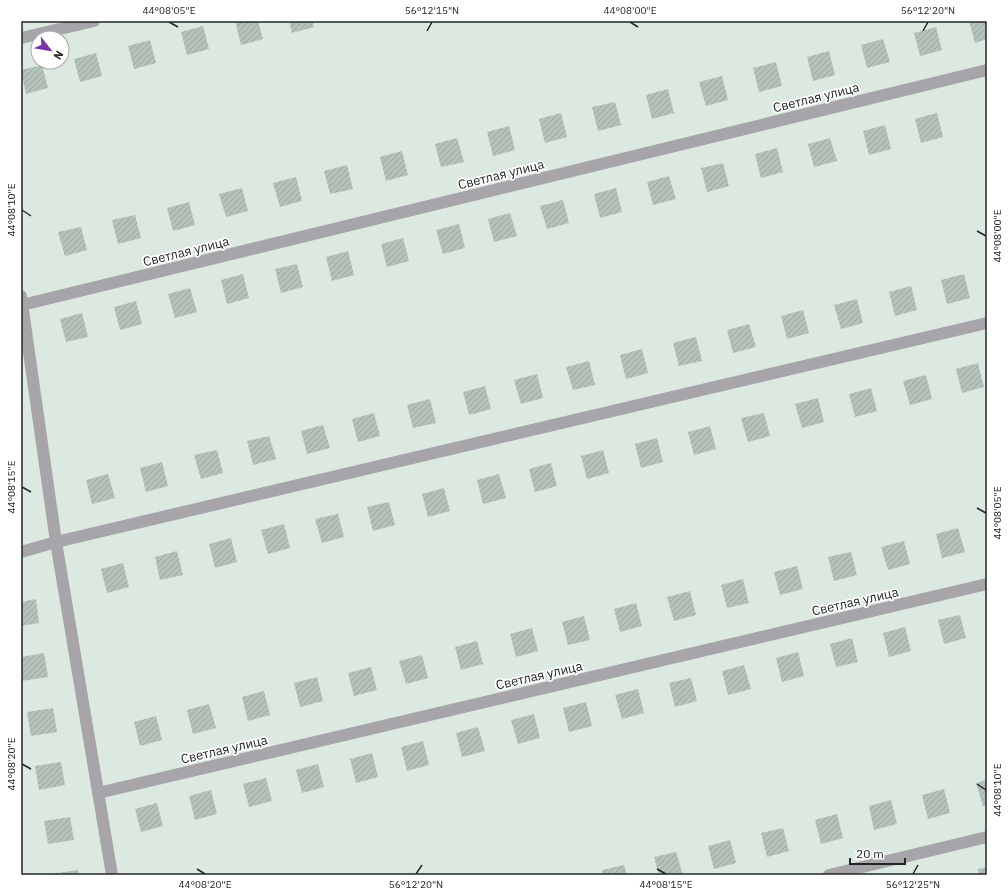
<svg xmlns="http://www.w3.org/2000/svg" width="1008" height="896" viewBox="0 0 1008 896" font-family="'IBM Plex Sans',sans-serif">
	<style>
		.building { fill: url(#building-hatch) }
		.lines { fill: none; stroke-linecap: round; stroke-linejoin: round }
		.minor { stroke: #a7a5aa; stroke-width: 12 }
		.ticks { fill: none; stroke: #222724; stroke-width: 1.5 }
		.labels { text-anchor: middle; stroke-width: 3.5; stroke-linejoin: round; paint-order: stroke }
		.street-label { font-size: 13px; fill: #222724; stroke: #fff }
		.neatline { fill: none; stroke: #222724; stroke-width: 1.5 }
		.ticks-label { font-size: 10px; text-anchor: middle; fill: #222724 }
	</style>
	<defs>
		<pattern id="building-hatch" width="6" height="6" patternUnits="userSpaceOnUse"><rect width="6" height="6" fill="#b5c2ba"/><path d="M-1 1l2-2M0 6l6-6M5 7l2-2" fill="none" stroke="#9ba7a0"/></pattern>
	</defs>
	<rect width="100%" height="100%" fill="#dce9e1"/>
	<path class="building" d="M 235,21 L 258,21 L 263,39 L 241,45 Z
		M 289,21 L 312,21 L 314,27 L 292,33 Z
		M 969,21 L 987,21 L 987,39 L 975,43 Z
		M 203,26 L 209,49 L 187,55 L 181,32 Z
		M 936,27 L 942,50 L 920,56 L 914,33 Z
		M 883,39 L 890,62 L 867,68 L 861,45 Z
		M 150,40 L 156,63 L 134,69 L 128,46 Z
		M 829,51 L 835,75 L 813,81 L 807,57 Z
		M 96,53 L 102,76 L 80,82 L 74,59 Z
		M 776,62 L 782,86 L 759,92 L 753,68 Z
		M 42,65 L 48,88 L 26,94 L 21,70 Z
		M 722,76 L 728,100 L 706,106 L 699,82 Z
		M 668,89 L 674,113 L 652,119 L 646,95 Z
		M 615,102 L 621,125 L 598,131 L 592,107 Z
		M 561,113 L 567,137 L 545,143 L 539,119 Z
		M 937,113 L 943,137 L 921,143 L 915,119 Z
		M 885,125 L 891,149 L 869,155 L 863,131 Z
		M 509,126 L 515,150 L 493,156 L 487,132 Z
		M 457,138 L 464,162 L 441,167 L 435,144 Z
		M 830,138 L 837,161 L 814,167 L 808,144 Z
		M 777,148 L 783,172 L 761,178 L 755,154 Z
		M 402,151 L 408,175 L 386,181 L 380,157 Z
		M 723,163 L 729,186 L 707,192 L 701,168 Z
		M 347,165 L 353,189 L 330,194 L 324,171 Z
		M 669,176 L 676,199 L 653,205 L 647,182 Z
		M 296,177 L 302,201 L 280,207 L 273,183 Z
		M 242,188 L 248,211 L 226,217 L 219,194 Z
		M 616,188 L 622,212 L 600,218 L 594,194 Z
		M 563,200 L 569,223 L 547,229 L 540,206 Z
		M 189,202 L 195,225 L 173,231 L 167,208 Z
		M 510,213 L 517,236 L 494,242 L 488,219 Z
		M 135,215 L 141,238 L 118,244 L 112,220 Z
		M 459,224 L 465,248 L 443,254 L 436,230 Z
		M 81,227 L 87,250 L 65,256 L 58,232 Z
		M 403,238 L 409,261 L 387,267 L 381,244 Z
		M 348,251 L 354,275 L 332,281 L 326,257 Z
		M 297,264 L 303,287 L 281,293 L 275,269 Z
		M 243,274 L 249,298 L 227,304 L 221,280 Z
		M 964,274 L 970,298 L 947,304 L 941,280 Z
		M 911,286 L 917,310 L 895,316 L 889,292 Z
		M 190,288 L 197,312 L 175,318 L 168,294 Z
		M 857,299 L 863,323 L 841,329 L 834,305 Z
		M 136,301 L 142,324 L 120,330 L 114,307 Z
		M 803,310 L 809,333 L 787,339 L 781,316 Z
		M 82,313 L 88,337 L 66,342 L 60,319 Z
		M 749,324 L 756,347 L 733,353 L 727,330 Z
		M 696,337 L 702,361 L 679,366 L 673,343 Z
		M 642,349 L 648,373 L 626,379 L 620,355 Z
		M 589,361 L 595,385 L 573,390 L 566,367 Z
		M 978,363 L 984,387 L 962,393 L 956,369 Z
		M 537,374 L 543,398 L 521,404 L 514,380 Z
		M 926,375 L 932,399 L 910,405 L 903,381 Z
		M 485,386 L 491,409 L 469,415 L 463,392 Z
		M 871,388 L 877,411 L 855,417 L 849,394 Z
		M 818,398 L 824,422 L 802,428 L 795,404 Z
		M 430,399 L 436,423 L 413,428 L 407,405 Z
		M 374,413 L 380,436 L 358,442 L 352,419 Z
		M 764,413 L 770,436 L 748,442 L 741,418 Z
		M 323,425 L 330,448 L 307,454 L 301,431 Z
		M 710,426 L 716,449 L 694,455 L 688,432 Z
		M 269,436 L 276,459 L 253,465 L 247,441 Z
		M 657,438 L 663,462 L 641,468 L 635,444 Z
		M 217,450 L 223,473 L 201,479 L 194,455 Z
		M 603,450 L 609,473 L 587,479 L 581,456 Z
		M 162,462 L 168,486 L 146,492 L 140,468 Z
		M 551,463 L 557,486 L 535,492 L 529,469 Z
		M 108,474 L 115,498 L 92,504 L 86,480 Z
		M 499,474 L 506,498 L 483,504 L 477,480 Z
		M 444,488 L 450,511 L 428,517 L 422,494 Z
		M 389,502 L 395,525 L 373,531 L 367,507 Z
		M 338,514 L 344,537 L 322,543 L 315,519 Z
		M 284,524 L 290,548 L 268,554 L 261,530 Z
		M 958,528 L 965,552 L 942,558 L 936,534 Z
		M 231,538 L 237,562 L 215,568 L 209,544 Z
		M 904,541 L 910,564 L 888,570 L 881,547 Z
		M 177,551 L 183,575 L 160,580 L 155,557 Z
		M 851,552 L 857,575 L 834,581 L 828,557 Z
		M 123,563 L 129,587 L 107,593 L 101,569 Z
		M 797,566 L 803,589 L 780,595 L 774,572 Z
		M 743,579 L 749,603 L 727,608 L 721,585 Z
		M 690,591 L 696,615 L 674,621 L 667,597 Z
		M 36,599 L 39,623 L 21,626 L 21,602 Z
		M 636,603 L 642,626 L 620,632 L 614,609 Z
		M 960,615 L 966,638 L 944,644 L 938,620 Z
		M 584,616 L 590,640 L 568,645 L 562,622 Z
		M 905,627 L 911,651 L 889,657 L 883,633 Z
		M 532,628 L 538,651 L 516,657 L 510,634 Z
		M 852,638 L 858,662 L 836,667 L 830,644 Z
		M 477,641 L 483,664 L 461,670 L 455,647 Z
		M 798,652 L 804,676 L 782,682 L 776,658 Z
		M 44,653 L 48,677 L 22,681 L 21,657 Z
		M 422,655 L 428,678 L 406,684 L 399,661 Z
		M 744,665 L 751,689 L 728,695 L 722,671 Z
		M 371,667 L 377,690 L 354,696 L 348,673 Z
		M 317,677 L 323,701 L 300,707 L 294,683 Z
		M 691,678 L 697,701 L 675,707 L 669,683 Z
		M 638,689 L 644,713 L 622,719 L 615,695 Z
		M 264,691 L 270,715 L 248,721 L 242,697 Z
		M 586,702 L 592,726 L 569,732 L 563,708 Z
		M 209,704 L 216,728 L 193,734 L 187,710 Z
		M 53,708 L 57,732 L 31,736 L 27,712 Z
		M 534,714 L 540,738 L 518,744 L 511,720 Z
		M 156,716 L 162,740 L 140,746 L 134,722 Z
		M 478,727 L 485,751 L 462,757 L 456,733 Z
		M 423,741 L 429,765 L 407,771 L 401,747 Z
		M 372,753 L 378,777 L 356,783 L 350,759 Z
		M 61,762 L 65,785 L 39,790 L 35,766 Z
		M 318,764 L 324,787 L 302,793 L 296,770 Z
		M 266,778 L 272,801 L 249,807 L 243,784 Z
		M 987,780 L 987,805 L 983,806 L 976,783 Z
		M 944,789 L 950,813 L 928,819 L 922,795 Z
		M 211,790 L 217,814 L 195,820 L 189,796 Z
		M 891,800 L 897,824 L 874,830 L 869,806 Z
		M 157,803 L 163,826 L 141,832 L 135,809 Z
		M 837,814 L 843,838 L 821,844 L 815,820 Z
		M 70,817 L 74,840 L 48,844 L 44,821 Z
		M 783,828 L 789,851 L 767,857 L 761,833 Z
		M 730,840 L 736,863 L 714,869 L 708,846 Z
		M 676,852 L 683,875 L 659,875 L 654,857 Z
		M 624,865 L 627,875 L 603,875 L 602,870 Z
		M 987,867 L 987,875 L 979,875 L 978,869 Z
		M 78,870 L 79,875 L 52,875 L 52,874 Z"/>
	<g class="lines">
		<path class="minor" d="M 21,38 L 94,21
			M 21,296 L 56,542 L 112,875
			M 22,305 L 987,70
			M 21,552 L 56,542 L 987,323
			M 98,793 L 987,584
			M 829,875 L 987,837"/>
	</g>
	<path class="ticks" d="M 169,22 L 178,27M 630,22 L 638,27M 427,31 L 432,22M 923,31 L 928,22M 22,210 L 31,216M 977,231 L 986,236M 22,487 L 31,492M 977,508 L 986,513M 22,764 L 31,769M 977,784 L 986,790M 197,869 L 205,874M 657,869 L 666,874M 416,874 L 422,865M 913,874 L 918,865"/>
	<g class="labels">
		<g class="street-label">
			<text transform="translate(816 97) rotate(-14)" y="5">Светлая улица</text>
			<text transform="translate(501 174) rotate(-14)" y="5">Светлая улица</text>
			<text transform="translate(186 251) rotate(-14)" y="5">Светлая улица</text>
			<text transform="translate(855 601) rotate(-13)" y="5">Светлая улица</text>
			<text transform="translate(539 675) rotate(-13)" y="5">Светлая улица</text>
			<text transform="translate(224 749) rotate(-13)" y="5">Светлая улица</text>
		</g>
	</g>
	<rect width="1008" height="896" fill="none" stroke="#ffffff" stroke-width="44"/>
	<g transform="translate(50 50) rotate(121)"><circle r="19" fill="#ffffff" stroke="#a7a9a7"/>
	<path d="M0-3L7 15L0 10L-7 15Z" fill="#7933a6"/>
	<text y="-6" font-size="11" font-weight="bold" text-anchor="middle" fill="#222724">N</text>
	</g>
	<path d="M850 858v6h55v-6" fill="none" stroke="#222724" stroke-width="2"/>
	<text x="856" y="858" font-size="12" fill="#222724" stroke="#ffffff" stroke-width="3" paint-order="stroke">20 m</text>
	<rect x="22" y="22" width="964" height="852" class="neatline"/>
	<g class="ticks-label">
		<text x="169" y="14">44°08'05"E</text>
		<text x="432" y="14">56°12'15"N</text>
		<text x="630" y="14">44°08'00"E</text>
		<text x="928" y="14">56°12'20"N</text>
		<text transform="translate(11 210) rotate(-90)" y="4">44°08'10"E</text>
		<text transform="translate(997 236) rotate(-90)" y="4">44°08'00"E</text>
		<text transform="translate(11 487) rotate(-90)" y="4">44°08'15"E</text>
		<text transform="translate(997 513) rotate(-90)" y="4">44°08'05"E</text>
		<text transform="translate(11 764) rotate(-90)" y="4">44°08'20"E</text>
		<text transform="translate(997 790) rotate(-90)" y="4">44°08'10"E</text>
		<text x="205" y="888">44°08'20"E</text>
		<text x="416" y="888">56°12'20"N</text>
		<text x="666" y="888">44°08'15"E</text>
		<text x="913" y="888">56°12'25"N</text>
	</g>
</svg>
